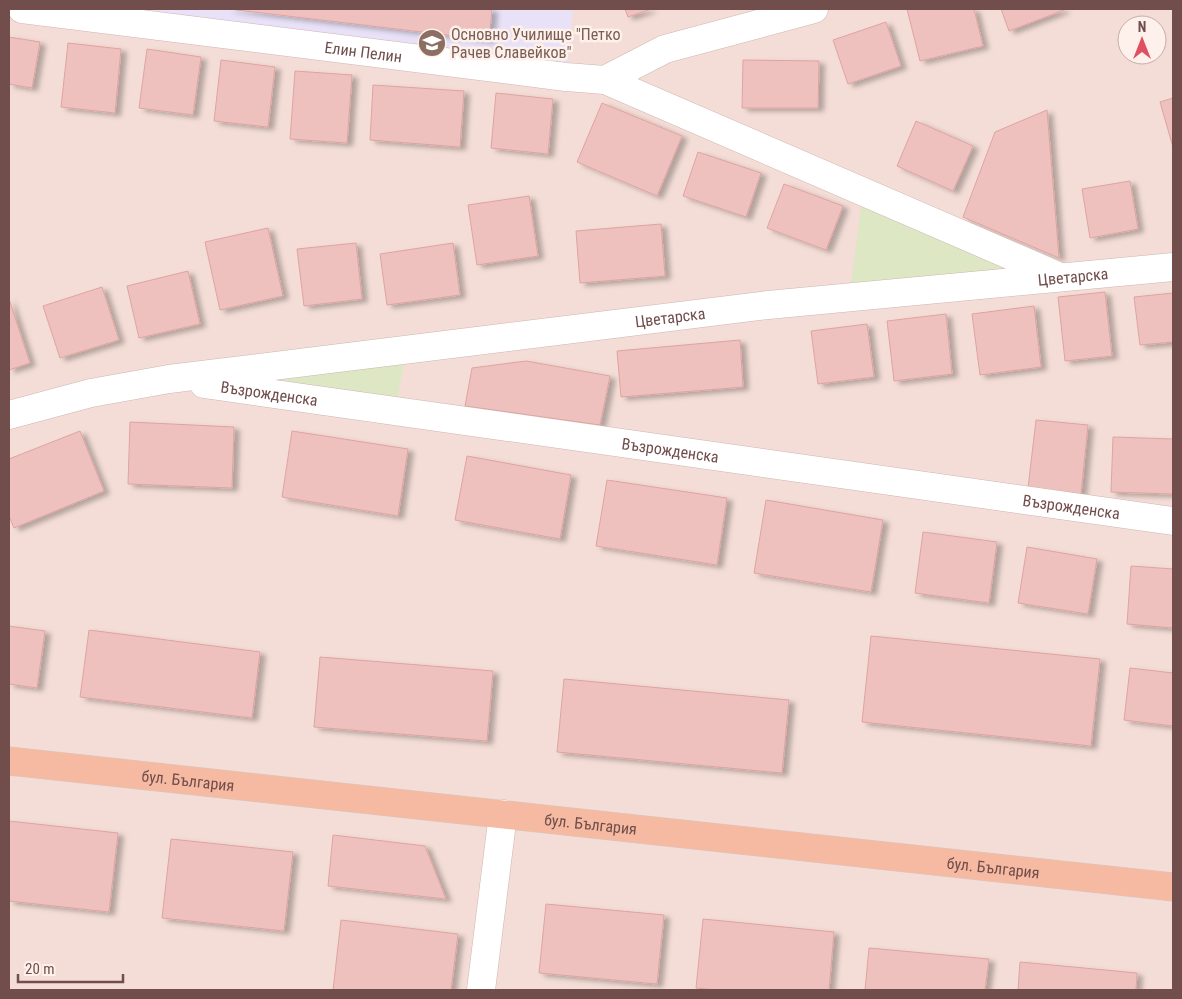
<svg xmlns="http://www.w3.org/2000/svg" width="1182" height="999" viewBox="0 0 1182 999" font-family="'Roboto Condensed',sans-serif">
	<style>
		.residential { fill: #f4ddd6; fill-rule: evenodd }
		.education { fill: #e8e1f7 }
		.green { fill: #dee7c4 }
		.building { fill: #eec1be; stroke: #e0a39f; filter: url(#shadow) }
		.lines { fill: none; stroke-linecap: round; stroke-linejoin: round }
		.minor-casing { stroke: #cfb5b1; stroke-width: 29 }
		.major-casing { stroke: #d4cac9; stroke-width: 29 }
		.minor { stroke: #fff; stroke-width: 28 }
		.major { stroke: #f5baa1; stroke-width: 28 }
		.labels { text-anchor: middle; stroke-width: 5; stroke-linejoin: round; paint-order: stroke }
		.education-label { font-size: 16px; fill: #785e54; stroke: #fef0ea; text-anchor: start }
		.street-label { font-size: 16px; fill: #714d4c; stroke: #fef0ea }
	</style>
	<defs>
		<filter id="shadow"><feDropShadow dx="5.5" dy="3" stdDeviation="2.5" flood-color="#0004"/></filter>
	</defs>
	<rect width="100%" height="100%" fill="#fbebe4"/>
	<path class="residential" d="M 9,9 L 1173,9 L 1173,990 L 9,990 ZM 1127,25 L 1157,25 L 1157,55 L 1127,55 Z"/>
	<path class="education" d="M 22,9 L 573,9 L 566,77 Z"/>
	<path class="green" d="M 862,201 L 1033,274 L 850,289 Z
		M 405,359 L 397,400 L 241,381 Z"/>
	<path class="building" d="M 229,9 L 492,9 L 489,40 Z
		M 625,9 L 651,9 L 628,17 Z
		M 907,9 L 974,9 L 983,46 L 920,61 Z
		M 1001,9 L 1064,9 L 1064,10 L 1009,31 Z
		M 886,22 L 901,66 L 848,84 L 833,40 Z
		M 9,37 L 40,42 L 32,88 L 9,84 Z
		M 68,43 L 121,49 L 115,113 L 61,107 Z
		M 147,49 L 201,57 L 193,115 L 139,108 Z
		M 221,60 L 275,67 L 268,127 L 214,121 Z
		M 743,60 L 819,61 L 818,108 L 742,108 Z
		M 295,71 L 352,75 L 347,143 L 290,139 Z
		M 373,85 L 464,91 L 460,147 L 370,140 Z
		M 496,93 L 553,99 L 548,154 L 491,148 Z
		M 1173,98 L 1173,147 L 1160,102 Z
		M 602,103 L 682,136 L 657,196 L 577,162 Z
		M 1047,110 L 1059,258 L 963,217 L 995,132 Z
		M 916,121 L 973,146 L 953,191 L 897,166 Z
		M 698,152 L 761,173 L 746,217 L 683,196 Z
		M 1130,181 L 1138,229 L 1090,238 L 1082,189 Z
		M 784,184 L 843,206 L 826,250 L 767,228 Z
		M 529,196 L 538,256 L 477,265 L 468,205 Z
		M 661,224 L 665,276 L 580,283 L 576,231 Z
		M 268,228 L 283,296 L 220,310 L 205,242 Z
		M 356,243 L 362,299 L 304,306 L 297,249 Z
		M 453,243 L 460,295 L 387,305 L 380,254 Z
		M 188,271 L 200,324 L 139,338 L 127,286 Z
		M 102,287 L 119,340 L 60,358 L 43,306 Z
		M 1105,292 L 1112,356 L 1065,361 L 1058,297 Z
		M 1173,293 L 1173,342 L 1140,345 L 1134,297 Z
		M 9,299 L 30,363 L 9,370 Z
		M 1034,306 L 1041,367 L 980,375 L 972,314 Z
		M 946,314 L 952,374 L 894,381 L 887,321 Z
		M 867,324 L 874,377 L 818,384 L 811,331 Z
		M 740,340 L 743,387 L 621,397 L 617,351 Z
		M 526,361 L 610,376 L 600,425 L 465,406 L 472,368 Z
		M 1036,420 L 1088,425 L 1081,494 L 1028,488 Z
		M 130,422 L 234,427 L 232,488 L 128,484 Z
		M 80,431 L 104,491 L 14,528 L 9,516 L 9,459 Z
		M 292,431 L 408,449 L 398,516 L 282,497 Z
		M 1113,437 L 1173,439 L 1173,494 L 1111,492 Z
		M 467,456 L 571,475 L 560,539 L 455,520 Z
		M 607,480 L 727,498 L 717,565 L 596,546 Z
		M 766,500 L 883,520 L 871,592 L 754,573 Z
		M 923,532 L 997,542 L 989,603 L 915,593 Z
		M 1027,547 L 1097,559 L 1088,614 L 1018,603 Z
		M 1131,566 L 1173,569 L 1173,628 L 1127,624 Z
		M 9,626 L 45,631 L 37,688 L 9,684 Z
		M 89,630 L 260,652 L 252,718 L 80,697 Z
		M 871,636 L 1100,659 L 1091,746 L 862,722 Z
		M 320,657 L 493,671 L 487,741 L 314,727 Z
		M 1130,668 L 1173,673 L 1173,726 L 1124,720 Z
		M 564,679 L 789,700 L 782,773 L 557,752 Z
		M 9,821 L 118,833 L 109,912 L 9,901 Z
		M 333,835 L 425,846 L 446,899 L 328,886 Z
		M 171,839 L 293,852 L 284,931 L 162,918 Z
		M 546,904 L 664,915 L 657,984 L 539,973 Z
		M 703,919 L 834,932 L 829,990 L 716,990 L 696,988 Z
		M 341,920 L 458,934 L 451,990 L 333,990 Z
		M 869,948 L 989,959 L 985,990 L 865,990 Z
		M 1020,962 L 1137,973 L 1136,990 L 1018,990 Z"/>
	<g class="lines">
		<defs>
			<g id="minor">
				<path id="s1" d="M 22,9 L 566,77 L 605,80 L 665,49 L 814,9"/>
				<path d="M 605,80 L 1058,276"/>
				<path id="s2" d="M 204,384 L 1173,521"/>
				<path id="s3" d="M 9,415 L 91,393 L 169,379 L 768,305 L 1173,267"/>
				<path d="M 481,990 L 503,814"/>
			</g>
			<g id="major">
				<path id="s4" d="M 9,761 L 1173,887"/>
			</g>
		</defs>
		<use href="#minor" class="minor-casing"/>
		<use href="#major" class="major-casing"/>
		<use href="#minor" class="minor"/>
		<use href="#major" class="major"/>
	</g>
	<defs>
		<symbol id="school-disc" viewBox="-11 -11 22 22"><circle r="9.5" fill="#8d6e63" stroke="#fef0ea"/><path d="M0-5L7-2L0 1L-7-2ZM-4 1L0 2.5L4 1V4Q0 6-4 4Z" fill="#fff"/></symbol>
	</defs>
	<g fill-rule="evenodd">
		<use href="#school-disc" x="416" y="27" width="32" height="32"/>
	</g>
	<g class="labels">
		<g class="education-label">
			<text x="451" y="40">Основно Училище "Петко<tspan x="451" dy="18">Рачев Славейков"</tspan></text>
		</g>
		<g class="street-label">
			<text dy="6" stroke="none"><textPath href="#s1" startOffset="344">Елин Пелин</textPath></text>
			<text dy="6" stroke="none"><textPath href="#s3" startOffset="1074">Цветарска</textPath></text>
			<text dy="6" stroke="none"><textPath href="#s3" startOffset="669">Цветарска</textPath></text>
			<text dy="6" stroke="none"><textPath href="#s2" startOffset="66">Възрожденска</textPath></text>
			<text dy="6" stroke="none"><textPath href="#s2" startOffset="471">Възрожденска</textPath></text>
			<text dy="6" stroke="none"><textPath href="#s2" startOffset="876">Възрожденска</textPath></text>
			<text dy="6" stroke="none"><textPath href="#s4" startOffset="180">бул. България</textPath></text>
			<text dy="6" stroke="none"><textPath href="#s4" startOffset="585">бул. България</textPath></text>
			<text dy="6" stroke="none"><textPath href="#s4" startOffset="990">бул. България</textPath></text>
		</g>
	</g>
	<rect width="1182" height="999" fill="none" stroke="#714d4c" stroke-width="20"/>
	<g transform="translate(1142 40)"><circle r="24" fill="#fef0ea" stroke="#c6afab"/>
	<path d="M0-4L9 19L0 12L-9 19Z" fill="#dd5160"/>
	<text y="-8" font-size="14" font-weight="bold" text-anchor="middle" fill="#714d4c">N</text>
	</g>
	<path d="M18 974v8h105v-8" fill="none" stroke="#714d4c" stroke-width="2.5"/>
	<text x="25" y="974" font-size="15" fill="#714d4c" stroke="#fef0ea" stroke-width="4" paint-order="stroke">20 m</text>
</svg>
